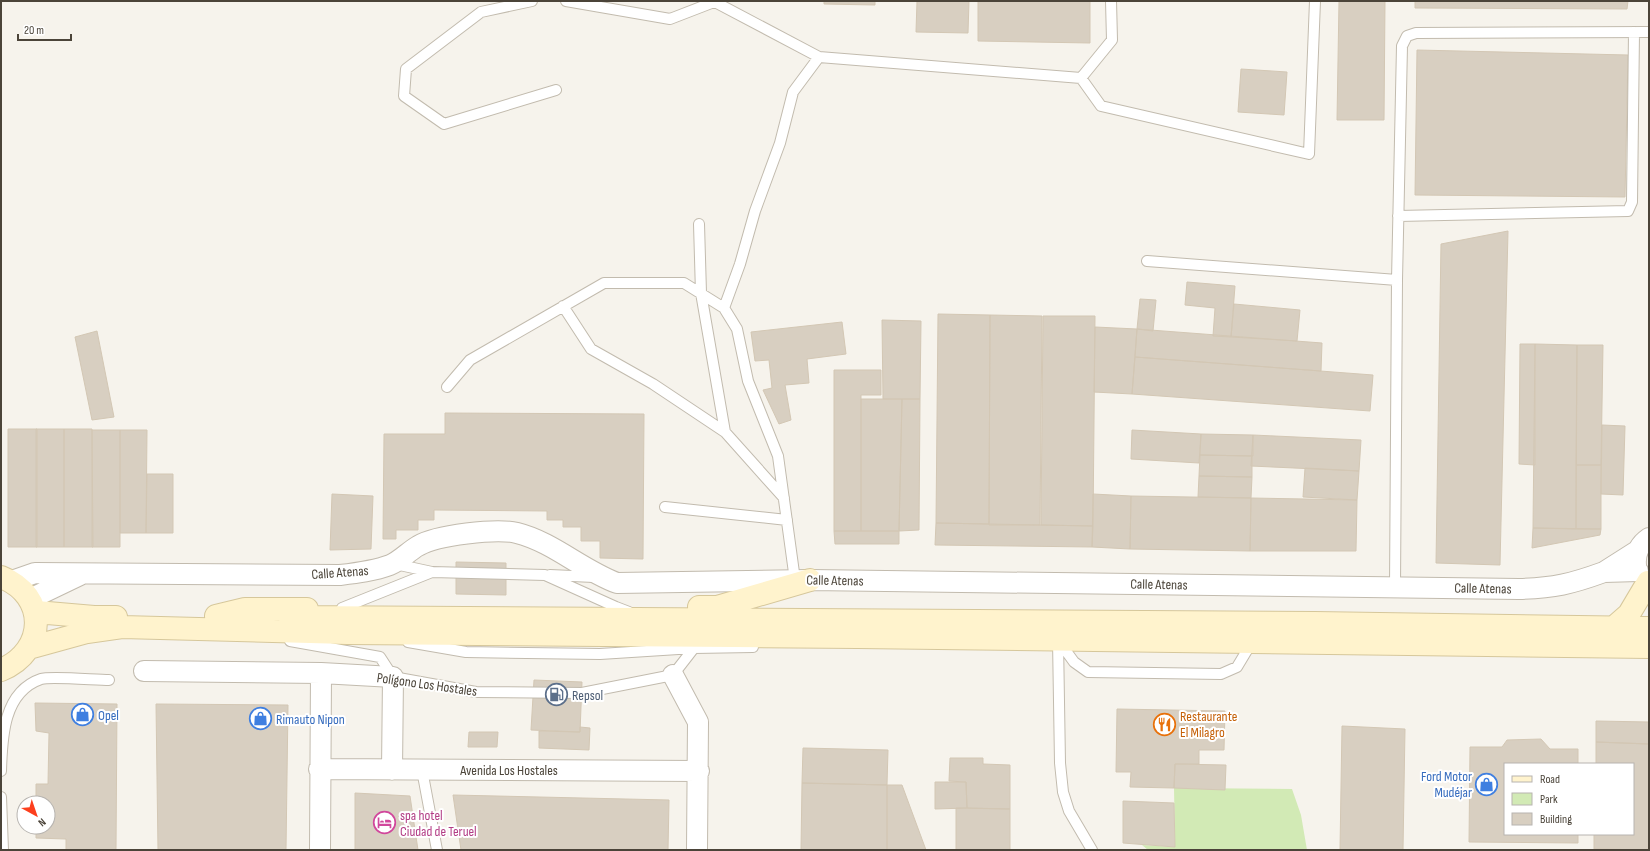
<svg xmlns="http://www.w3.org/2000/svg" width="1650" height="851" viewBox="0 0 1650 851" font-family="'Sofia Sans Condensed',sans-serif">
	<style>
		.green { fill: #d2eab5 }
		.building { fill: #d8cfc1; stroke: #d3c7b4 }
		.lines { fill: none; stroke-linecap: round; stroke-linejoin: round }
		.service-casing { stroke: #c2bbae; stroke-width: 12 }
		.minor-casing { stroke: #c2bbae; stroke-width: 22 }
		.secondary-casing { stroke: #d6c79b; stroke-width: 24 }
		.service { stroke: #fff; stroke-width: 10 }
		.minor { stroke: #fff; stroke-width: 20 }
		.secondary { stroke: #fff3cd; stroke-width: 22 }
		.labels { text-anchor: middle; stroke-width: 4; stroke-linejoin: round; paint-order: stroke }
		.street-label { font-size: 14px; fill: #4b4439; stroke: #fff }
		.service-label { font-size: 14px; fill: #4e5e75; stroke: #fff; text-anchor: start }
		.shop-label { font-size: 14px; fill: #366cbe; stroke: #fff; text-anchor: start }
		.food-label { font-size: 14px; fill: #c56008; stroke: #fff; text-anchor: start }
		.hotel-label { font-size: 14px; fill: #b23c85; stroke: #fff; text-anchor: start }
	</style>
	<rect width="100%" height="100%" fill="#f6f3ec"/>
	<path class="green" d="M 1174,788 L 1292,789 L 1301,815 L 1307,850 L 1148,850 L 1142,845 L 1175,847 Z"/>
	<path class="building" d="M 824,1 L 875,1 L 875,5 L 824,4 Z
		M 917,1 L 969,1 L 968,33 L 916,32 Z
		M 978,1 L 1090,1 L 1090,43 L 978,41 Z
		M 1339,1 L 1385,1 L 1384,120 L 1337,120 Z
		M 1415,1 L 1628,1 L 1627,9 L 1415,8 Z
		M 1417,50 L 1628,55 L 1625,197 L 1415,195 Z
		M 1241,69 L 1287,72 L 1284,115 L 1238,112 Z
		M 1508,231 L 1500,565 L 1436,563 L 1441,244 Z
		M 1187,282 L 1235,286 L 1231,337 L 1213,336 L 1215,308 L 1185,305 Z
		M 1140,299 L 1156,300 L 1153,331 L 1137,329 Z
		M 1234,304 L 1300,310 L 1297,341 L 1231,337 Z
		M 938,314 L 990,315 L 989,524 L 936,523 Z
		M 990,315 L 1042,316 L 1040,525 L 989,525 Z
		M 1043,316 L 1095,316 L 1093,526 L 1041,525 Z
		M 882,320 L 921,321 L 920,399 L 883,399 Z
		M 842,322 L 846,354 L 807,359 L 809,383 L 785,385 L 791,420 L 779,424 L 763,390 L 772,388 L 769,360 L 755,361 L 751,332 Z
		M 1095,327 L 1137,329 L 1132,394 L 1094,392 Z
		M 1137,329 L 1322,343 L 1321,371 L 1135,357 Z
		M 97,331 L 114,417 L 92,420 L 75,337 Z
		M 1520,344 L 1535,344 L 1535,465 L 1519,464 Z
		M 1535,344 L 1577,345 L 1576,529 L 1533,528 Z
		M 1577,345 L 1603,345 L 1601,465 L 1576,465 Z
		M 1135,357 L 1373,375 L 1370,411 L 1132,394 Z
		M 834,370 L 881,370 L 881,395 L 861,395 L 861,531 L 834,531 Z
		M 861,399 L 902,399 L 899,531 L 861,531 Z
		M 902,399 L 920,399 L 919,530 L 899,531 Z
		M 445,413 L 644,414 L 643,559 L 600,558 L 600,541 L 581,541 L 581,527 L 563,527 L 563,520 L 547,520 L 547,511 L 434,510 L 434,520 L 418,520 L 418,530 L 396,530 L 396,539 L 383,539 L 384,434 L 445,434 Z
		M 1602,425 L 1625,426 L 1623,495 L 1601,494 Z
		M 8,429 L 37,429 L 37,547 L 8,547 Z
		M 36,429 L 64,429 L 64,547 L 36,547 Z
		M 64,429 L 92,429 L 93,547 L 64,547 Z
		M 92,430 L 120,430 L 120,547 L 92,547 Z
		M 120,430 L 147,430 L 146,533 L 120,533 Z
		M 1132,430 L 1201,434 L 1199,463 L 1131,459 Z
		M 1201,434 L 1253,435 L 1253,456 L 1200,455 Z
		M 1253,435 L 1361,440 L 1359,471 L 1251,466 Z
		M 1200,455 L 1252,456 L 1252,477 L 1199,476 Z
		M 1576,465 L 1601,465 L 1601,529 L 1576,529 Z
		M 1305,468 L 1359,471 L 1357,500 L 1303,497 Z
		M 147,474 L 173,474 L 173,533 L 146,533 Z
		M 1199,476 L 1252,477 L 1251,498 L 1198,497 Z
		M 332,494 L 373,496 L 371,549 L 330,550 Z
		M 1093,494 L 1131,496 L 1130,549 L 1092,547 Z
		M 1131,496 L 1251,498 L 1250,551 L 1130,549 Z
		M 1251,498 L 1357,500 L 1356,551 L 1250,551 Z
		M 936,523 L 1093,526 L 1092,547 L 935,545 Z
		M 1533,528 L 1601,529 L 1600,535 L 1532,548 Z
		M 834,531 L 899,531 L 899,544 L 835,544 Z
		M 456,562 L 506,563 L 506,595 L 456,594 Z
		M 534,680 L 582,682 L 580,732 L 531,730 Z
		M 35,703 L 117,704 L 116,850 L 66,850 L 66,839 L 36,838 L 36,827 L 48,827 L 48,803 L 36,803 L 36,784 L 48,784 L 49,733 L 36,731 Z
		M 156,704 L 288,705 L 286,850 L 158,850 Z
		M 1117,709 L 1225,711 L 1224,750 L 1199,750 L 1199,764 L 1175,764 L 1174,788 L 1130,787 L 1131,772 L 1116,772 Z
		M 1596,721 L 1649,722 L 1649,744 L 1596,742 Z
		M 1342,726 L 1405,729 L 1403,850 L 1340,850 Z
		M 580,727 L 590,728 L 589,750 L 539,748 L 539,731 L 580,732 Z
		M 469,732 L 498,732 L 497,747 L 468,747 Z
		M 1541,739 L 1550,749 L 1578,749 L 1578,764 L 1505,764 L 1505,834 L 1578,834 L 1578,843 L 1469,842 L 1470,747 L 1502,747 L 1507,740 Z
		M 1596,742 L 1649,744 L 1649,850 L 1594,849 L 1594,834 L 1633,834 L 1633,764 L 1596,764 Z
		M 803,748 L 888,750 L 887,785 L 802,783 Z
		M 950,758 L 983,758 L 983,764 L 1010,765 L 1010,809 L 967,808 L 966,782 L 949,781 Z
		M 1175,764 L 1226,765 L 1225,790 L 1174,788 Z
		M 935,782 L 966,782 L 967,808 L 935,809 Z
		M 802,783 L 887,785 L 887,850 L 801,850 Z
		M 887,785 L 902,785 L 926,850 L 887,850 Z
		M 355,793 L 410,796 L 418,850 L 355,850 Z
		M 453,795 L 669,800 L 668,850 L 461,850 Z
		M 1123,801 L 1174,803 L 1175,847 L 1123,843 Z
		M 956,808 L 1010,809 L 1010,850 L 956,850 Z"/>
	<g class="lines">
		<defs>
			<path id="service" d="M 532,1 L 481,12 L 406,69 L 404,96 L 444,124 L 556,90
				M 566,1 L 670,19 L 714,2
				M 713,1 L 819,57 L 1081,78 L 1112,40 L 1111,1
				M 1081,78 L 1101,106 L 1309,154 L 1315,1
				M 1398,216 L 1628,211 L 1632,202 L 1634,32
				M 699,224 L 701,293 L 725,432 L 784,498
				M 1147,261 L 1397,280
				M 563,306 L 591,349 L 653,384 L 725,432
				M 724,308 L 740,264 L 755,211 L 780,143 L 793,92 L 819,57
				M 447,387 L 470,360 L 604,283 L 684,283 L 724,308 L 737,329 L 748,381 L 778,456 L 795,580
				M 665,507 L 787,520
				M 395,564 L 432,572
				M 550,575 L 594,577
				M 1395,588 L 1397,280 L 1402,46 L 1407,36 L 1416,33 L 1649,32
				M 342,608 L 432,572 L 545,575 L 616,607 L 629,612
				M 1058,640 L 1074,662 L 1088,672 L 1221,674 L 1237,667 L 1252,642
				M 1058,640 L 1060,763 L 1063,792 L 1069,811 L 1092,850
				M 290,641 L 380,657 L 393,677 L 476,692 L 582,693 L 673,675 L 694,648
				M 408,642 L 466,652 L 600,654 L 694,648 L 753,647
				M 422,770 L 437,850
				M 1,771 C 2,738 3,692 41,679 C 50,676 96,680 109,680
				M 1,797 L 3,850"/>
			<path id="minor" d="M 1637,551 L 1604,572 L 1638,571
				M 1636,565 C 1635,553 1639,545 1649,538
				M 12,581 L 35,573 L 340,575 C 357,573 374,571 390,565 C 400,561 409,551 418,546 C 436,535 497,528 517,533 C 553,542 582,570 617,583 L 810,580 L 1519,589 C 1554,588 1571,584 1604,572
				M 30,599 L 80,575
				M 144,671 L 321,673 L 393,677 L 392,770
				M 673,675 L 698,722 L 697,850
				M 319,769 L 699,771
				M 320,850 L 321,673"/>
			<path id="secondary" d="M 1,577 C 48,595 47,651 1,670
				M 699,607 L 717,607 L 810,580
				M 36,612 L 94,617 L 116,617
				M 216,616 L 245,609 L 307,609
				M 290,617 L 1315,623 L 1649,628
				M 1613,628 L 1629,614 L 1648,582
				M 29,648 L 87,632 L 122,627 L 347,633 L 858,637 L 1649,647"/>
		</defs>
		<use href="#service" class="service-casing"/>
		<use href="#minor" class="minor-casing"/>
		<use href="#secondary" class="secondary-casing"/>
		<use href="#service" class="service"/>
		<use href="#minor" class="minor"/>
		<use href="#secondary" class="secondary"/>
	</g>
	<defs>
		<symbol id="fuel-ring" viewBox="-11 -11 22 22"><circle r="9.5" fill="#fff" stroke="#5c6f8a" stroke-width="1.5"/><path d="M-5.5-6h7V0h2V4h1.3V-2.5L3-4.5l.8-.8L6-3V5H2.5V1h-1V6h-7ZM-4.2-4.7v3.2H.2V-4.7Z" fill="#5c6f8a"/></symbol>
		<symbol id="shop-ring" viewBox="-11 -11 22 22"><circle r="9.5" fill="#fff" stroke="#3f7fe0" stroke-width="1.5"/><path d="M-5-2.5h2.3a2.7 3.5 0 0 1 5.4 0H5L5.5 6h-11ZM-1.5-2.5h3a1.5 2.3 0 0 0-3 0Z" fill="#3f7fe0"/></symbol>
		<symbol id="restaurant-ring" viewBox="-11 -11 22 22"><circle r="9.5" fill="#fff" stroke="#e8710a" stroke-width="1.5"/><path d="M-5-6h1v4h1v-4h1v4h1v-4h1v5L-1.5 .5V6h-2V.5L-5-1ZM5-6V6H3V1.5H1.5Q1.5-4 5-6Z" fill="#e8710a"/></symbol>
		<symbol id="hotel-ring" viewBox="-11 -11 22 22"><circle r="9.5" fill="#fff" stroke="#d1479c" stroke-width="1.5"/><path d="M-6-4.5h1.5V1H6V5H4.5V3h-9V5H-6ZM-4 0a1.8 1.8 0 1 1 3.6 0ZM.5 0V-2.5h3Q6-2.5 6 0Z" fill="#d1479c"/></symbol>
	</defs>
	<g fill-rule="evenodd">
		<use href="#fuel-ring" x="544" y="682" width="25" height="25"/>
		<use href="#shop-ring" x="70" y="702" width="25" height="25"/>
		<use href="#shop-ring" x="248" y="706" width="25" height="25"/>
		<use href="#restaurant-ring" x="1152" y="712" width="25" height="25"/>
		<use href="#shop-ring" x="1474" y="772" width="25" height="25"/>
		<use href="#hotel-ring" x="372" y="810" width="25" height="25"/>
	</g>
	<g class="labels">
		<g class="street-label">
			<text transform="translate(340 572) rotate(-4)" y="5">Calle Atenas</text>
			<text transform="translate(835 580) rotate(1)" y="5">Calle Atenas</text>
			<text transform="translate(1159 584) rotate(1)" y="5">Calle Atenas</text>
			<text transform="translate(1483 588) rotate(1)" y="5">Calle Atenas</text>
			<text transform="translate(427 684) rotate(8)" y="5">Polígono Los Hostales</text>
			<text x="509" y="775">Avenida Los Hostales</text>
		</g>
		<g class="service-label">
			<text x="572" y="700">Repsol</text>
		</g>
		<g class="shop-label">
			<text x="98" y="720">Opel</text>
			<text x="276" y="724">Rimauto Nipon</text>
			<text x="1472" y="781" text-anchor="end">Ford Motor<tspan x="1472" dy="16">Mudéjar</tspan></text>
		</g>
		<g class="food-label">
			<text x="1180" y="721">Restaurante<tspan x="1180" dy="16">El Milagro</tspan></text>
		</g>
		<g class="hotel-label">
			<text x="400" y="820">spa hotel<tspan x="400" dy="16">Ciudad de Teruel</tspan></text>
		</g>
	</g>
	<rect width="1650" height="851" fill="none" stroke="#4b4439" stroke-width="4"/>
	<rect x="1504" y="763" width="130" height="72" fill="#ffffff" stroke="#b7b4b0"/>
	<rect x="1512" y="776" width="20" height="6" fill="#fff3cd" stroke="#b7b4b0"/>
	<text x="1540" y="783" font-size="12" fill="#4b4439">Road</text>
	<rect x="1512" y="793" width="20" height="12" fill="#d2eab5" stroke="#b7b4b0"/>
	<text x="1540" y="803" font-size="12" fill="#4b4439">Park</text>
	<rect x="1512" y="813" width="20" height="12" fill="#d8cfc1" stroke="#b7b4b0"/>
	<text x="1540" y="823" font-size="12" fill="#4b4439">Building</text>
	<g transform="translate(36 815) rotate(140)"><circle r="19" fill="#ffffff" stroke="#b7b4b0"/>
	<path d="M0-3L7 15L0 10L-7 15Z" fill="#fc3f1d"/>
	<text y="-6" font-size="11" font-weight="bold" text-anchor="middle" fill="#4b4439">N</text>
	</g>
	<path d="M18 34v6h53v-6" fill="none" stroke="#4b4439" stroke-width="2"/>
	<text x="24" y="34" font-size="12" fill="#4b4439" stroke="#ffffff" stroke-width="3" paint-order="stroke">20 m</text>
</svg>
